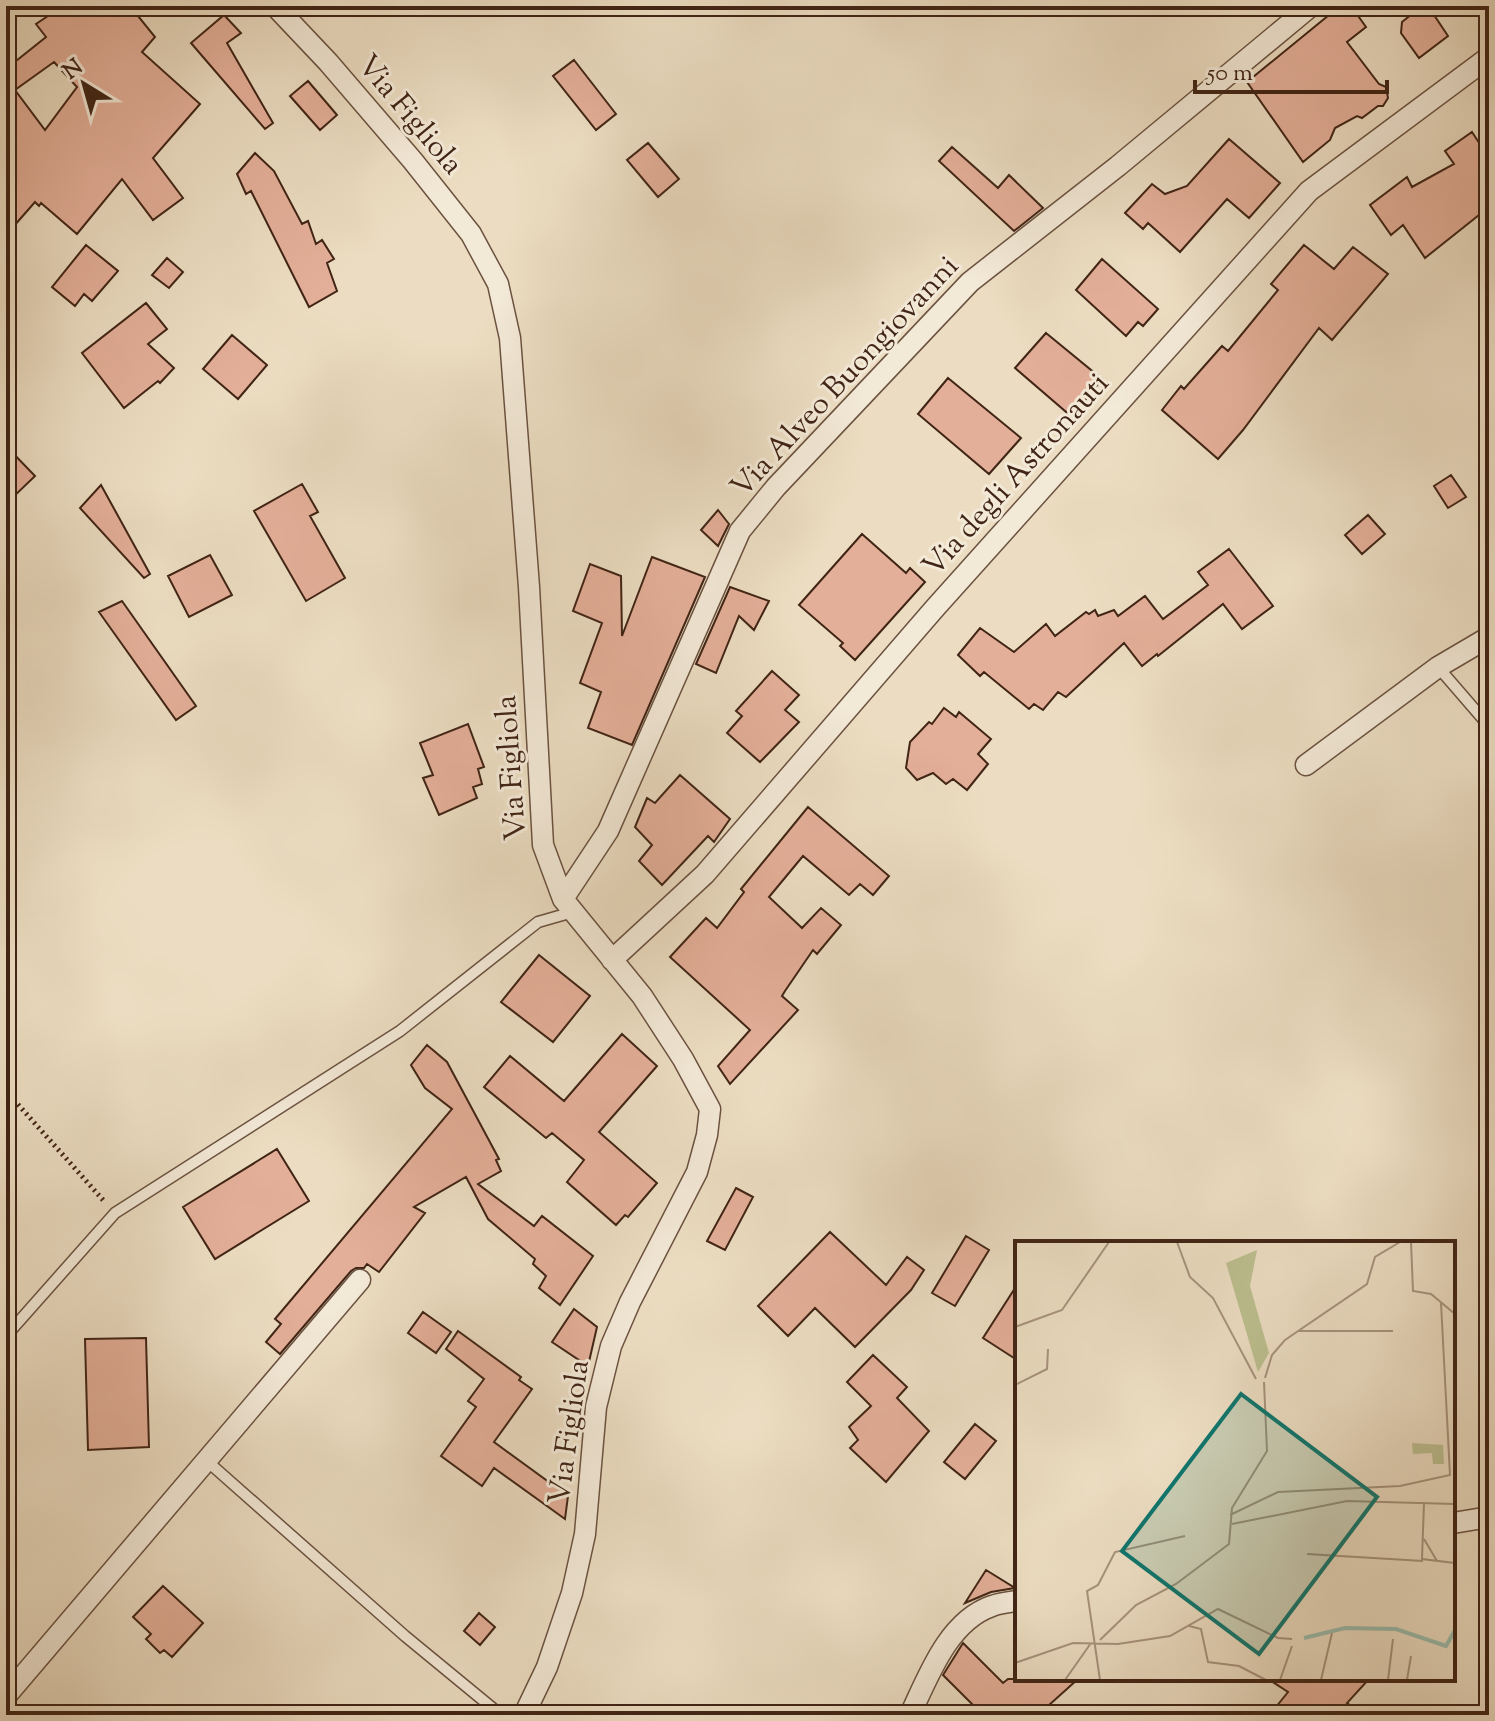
<svg xmlns="http://www.w3.org/2000/svg" width="1495" height="1721" viewBox="0 0 1495 1721" font-family="'Sorts Mill Goudy',serif">
	<style>
		.building { fill: #e4af99; stroke: #402415; stroke-width: 2; fill-rule: evenodd }
		.lines { fill: none; stroke-linecap: round; stroke-linejoin: round }
		.lane-casing { stroke: #6b5240; stroke-width: 13 }
		.street-casing { stroke: #6b5240; stroke-width: 23 }
		.path { stroke: #402415; stroke-width: 5; stroke-dasharray: 2 4; stroke-linecap: butt }
		.lane { stroke: #f3e9d7; stroke-width: 10 }
		.street { stroke: #f3e9d7; stroke-width: 20 }
		.labels { text-anchor: middle; stroke-width: 6; stroke-linejoin: round; paint-order: stroke }
		.street-label { font-size: 30px; fill: #402415; stroke: #f3e9d7 }
		.inset-river { fill: none; stroke: #9abdae; stroke-width: 4 }
		.inset-road { fill: none; stroke: #a7937d; stroke-width: 2 }
		.view { fill: #0f766e; fill-opacity: 0.15; stroke: #0f766e; stroke-width: 4 }
		.inset-edge { fill: none; stroke: #402415; stroke-width: 4 }
	</style>
	<rect width="100%" height="100%" fill="#ecddc2"/>
	<filter id="stains"><feTurbulence type="fractalNoise" baseFrequency=".0025" numOctaves="4"/><feColorMatrix values="0 0 0 0 .2 0 0 0 0 .09 0 0 0 0 .02 0 0 0 .5 -.17"/></filter>
	<radialGradient id="worn" r=".72"><stop offset=".6" stop-color="#630" stop-opacity="0"/><stop offset="1" stop-color="#630" stop-opacity=".3"/></radialGradient>
	<path class="building" d="M 63,6 L 130,6 L 155,37 L 142,52 L 200,104 L 153,158 L 183,198 L 153,220 L 122,179 L 77,234 L 41,203 L 39,206 L 35,202 L 6,235 L 6,69 L 46,37 L 36,24 ZM 54,62 L 77,87 L 45,130 L 15,90 Z
		M 1340,6 L 1351,6 L 1366,27 L 1347,42 L 1379,84 L 1386,87 L 1388,98 L 1383,106 L 1378,106 L 1362,118 L 1357,116 L 1335,128 L 1330,140 L 1303,162 L 1247,82 Z
		M 1422,6 L 1428,6 L 1448,36 L 1419,58 L 1401,33 L 1402,22 Z
		M 224,15 L 241,33 L 227,43 L 273,123 L 265,129 L 191,43 Z
		M 574,60 L 616,114 L 596,130 L 553,76 Z
		M 308,81 L 337,115 L 320,130 L 290,96 Z
		M 1472,132 L 1489,158 L 1489,207 L 1425,258 L 1403,225 L 1391,235 L 1370,205 L 1407,177 L 1412,187 L 1454,164 L 1445,151 Z
		M 1229,139 L 1280,183 L 1249,218 L 1227,199 L 1180,252 L 1148,223 L 1143,229 L 1125,213 L 1152,184 L 1165,194 L 1187,186 Z
		M 648,143 L 679,179 L 658,197 L 627,160 Z
		M 952,147 L 998,188 L 1009,175 L 1043,208 L 1014,231 L 939,161 Z
		M 255,153 L 274,171 L 302,224 L 308,221 L 316,244 L 322,240 L 334,259 L 327,263 L 337,291 L 309,307 L 251,191 L 246,194 L 237,174 Z
		M 86,245 L 118,271 L 92,301 L 84,294 L 75,306 L 52,287 Z
		M 1304,245 L 1334,269 L 1353,247 L 1388,274 L 1332,340 L 1319,328 L 1243,430 L 1218,459 L 1162,410 L 1181,386 L 1184,389 L 1222,346 L 1228,351 L 1278,290 L 1271,284 Z
		M 167,258 L 183,272 L 169,288 L 152,275 Z
		M 1102,259 L 1158,309 L 1143,326 L 1138,322 L 1126,336 L 1076,290 Z
		M 146,303 L 167,329 L 148,344 L 174,368 L 160,383 L 158,381 L 124,408 L 82,353 Z
		M 1046,333 L 1102,379 L 1072,417 L 1015,368 Z
		M 232,335 L 267,365 L 238,399 L 203,369 Z
		M 948,378 L 1021,438 L 989,474 L 918,414 Z
		M 6,446 L 35,476 L 6,504 Z
		M 1451,475 L 1466,497 L 1448,508 L 1434,486 Z
		M 302,484 L 318,512 L 310,516 L 345,578 L 306,601 L 254,511 Z
		M 101,485 L 150,574 L 144,578 L 80,508 Z
		M 718,510 L 729,524 L 718,546 L 701,530 Z
		M 1368,515 L 1385,534 L 1362,554 L 1345,535 Z
		M 862,534 L 906,573 L 910,568 L 925,582 L 855,660 L 840,646 L 843,643 L 799,605 Z
		M 1229,549 L 1273,606 L 1242,629 L 1223,604 L 1158,656 L 1157,654 L 1142,666 L 1124,643 L 1066,697 L 1058,692 L 1043,710 L 1034,704 L 1029,709 L 984,672 L 980,676 L 958,655 L 980,628 L 1014,652 L 1046,624 L 1055,636 L 1086,612 L 1089,614 L 1095,610 L 1098,616 L 1114,610 L 1118,616 L 1145,596 L 1163,619 L 1208,585 L 1198,572 Z
		M 210,555 L 232,595 L 189,617 L 168,576 Z
		M 652,557 L 705,577 L 632,745 L 588,728 L 601,692 L 580,683 L 602,623 L 573,611 L 590,564 L 621,576 L 622,636 Z
		M 730,587 L 769,601 L 754,630 L 739,616 L 716,673 L 696,664 Z
		M 122,601 L 196,706 L 176,720 L 99,612 Z
		M 772,671 L 799,695 L 785,710 L 799,722 L 760,762 L 727,733 L 742,716 L 736,711 Z
		M 944,708 L 956,717 L 959,712 L 991,739 L 978,754 L 988,764 L 967,790 L 953,779 L 946,784 L 933,773 L 917,780 L 906,768 L 910,742 L 929,722 L 932,724 Z
		M 468,724 L 484,767 L 478,769 L 482,784 L 473,787 L 477,798 L 439,815 L 423,778 L 433,775 L 420,743 Z
		M 680,775 L 730,819 L 714,842 L 708,836 L 662,885 L 639,861 L 652,845 L 635,827 L 647,798 L 655,803 Z
		M 808,807 L 889,876 L 873,895 L 860,884 L 849,895 L 803,856 L 769,897 L 802,928 L 821,908 L 841,925 L 817,954 L 813,950 L 785,991 L 782,996 L 798,1010 L 730,1084 L 718,1066 L 750,1030 L 670,957 L 706,918 L 717,928 L 744,892 L 741,889 Z
		M 539,955 L 590,996 L 553,1042 L 501,1002 Z
		M 622,1034 L 657,1066 L 599,1132 L 657,1183 L 628,1217 L 625,1215 L 616,1225 L 567,1182 L 584,1160 L 552,1133 L 546,1138 L 484,1087 L 510,1056 L 564,1101 Z
		M 427,1045 L 447,1062 L 499,1159 L 496,1160 L 501,1171 L 478,1184 L 534,1226 L 542,1216 L 593,1256 L 560,1305 L 539,1288 L 546,1276 L 533,1264 L 535,1259 L 488,1219 L 466,1177 L 414,1207 L 425,1213 L 379,1272 L 367,1264 L 364,1268 L 356,1268 L 351,1271 L 280,1354 L 266,1342 L 281,1324 L 275,1319 L 452,1109 L 425,1088 L 411,1065 Z
		M 277,1149 L 309,1201 L 215,1259 L 183,1207 Z
		M 736,1188 L 753,1197 L 725,1250 L 707,1241 Z
		M 830,1232 L 886,1285 L 907,1257 L 924,1270 L 911,1290 L 855,1347 L 815,1308 L 788,1336 L 758,1306 Z
		M 966,1236 L 989,1250 L 955,1306 L 932,1293 Z
		M 1017,1285 L 1017,1360 L 983,1338 Z
		M 574,1309 L 597,1327 L 588,1366 L 552,1342 Z
		M 423,1312 L 451,1332 L 436,1353 L 408,1333 Z
		M 458,1331 L 521,1377 L 519,1380 L 532,1389 L 494,1442 L 568,1496 L 565,1519 L 494,1468 L 482,1486 L 441,1456 L 476,1407 L 468,1401 L 484,1379 L 446,1349 Z
		M 146,1338 L 149,1447 L 88,1450 L 85,1339 Z
		M 873,1355 L 907,1387 L 897,1398 L 929,1431 L 886,1482 L 850,1448 L 858,1440 L 849,1427 L 871,1406 L 847,1382 Z
		M 975,1424 L 996,1441 L 965,1479 L 944,1462 Z
		M 986,1570 L 1015,1588 L 991,1592 L 965,1603 Z
		M 163,1586 L 203,1623 L 172,1657 L 164,1650 L 160,1653 L 146,1639 L 151,1634 L 133,1617 Z
		M 479,1613 L 495,1627 L 480,1645 L 464,1631 Z
		M 963,1643 L 1003,1683 L 1008,1679 L 1078,1679 L 1038,1715 L 983,1715 L 943,1675 Z
		M 1268,1679 L 1369,1679 L 1347,1703 L 1364,1715 L 1288,1715 L 1276,1707 L 1288,1692 Z"/>
	<g class="lines">
		<defs>
			<path id="lane" d="M 1438,667 L 1489,726
				M 6,1336 L 115,1213 L 400,1031 L 538,922 L 573,912
				M 207,1461 L 405,1636 L 501,1715"/>
			<path id="street" d="M 275,6 L 328,62 L 413,161 L 471,234 L 498,284 L 510,338 L 529,587 L 543,845 L 563,899 L 642,996 L 683,1059 L 710,1109 L 707,1135 L 697,1172 L 630,1302 L 611,1346 L 596,1407 L 585,1534 L 572,1593 L 547,1667 L 524,1715
				M 1306,765 L 1438,667 L 1489,637
				M 563,899 L 608,831 L 740,531 L 776,487 L 970,282 L 1118,166 L 1311,6
				M 612,960 L 705,874 L 935,608 L 1309,191 L 1489,57
				M 1453,1523 L 1489,1517
				M 6,1696 L 360,1280
				M 910,1715 C 928,1677 948,1621 992,1606 C 1000,1603 1009,1602 1017,1601"/>
		</defs>
		<use href="#lane" class="lane-casing"/>
		<use href="#street" class="street-casing"/>
		<path class="path" d="M 6,1091 L 104,1201"/>
		<use href="#lane" class="lane"/>
		<use href="#street" class="street"/>
	</g>
	<g class="labels">
		<g class="street-label">
			<text transform="translate(411 114) rotate(50)" y="10">Via Figliola</text>
			<text transform="translate(844 376) rotate(-47)" y="10">Via Alveo Buongiovanni</text>
			<text transform="translate(1015 474) rotate(-48)" y="10">Via degli Astronauti</text>
			<text transform="translate(510 768) rotate(-94)" y="10">Via Figliola</text>
			<text transform="translate(568 1432) rotate(-82)" y="10">Via Figliola</text>
		</g>
	</g>
	<g transform="translate(1015 1241)">
		<rect width="440" height="440" fill="#ecddc2"/>
		<path d="M 242,9 L 235,45 L 254,112 L 243,131 L 211,22 ZM 397,202 L 428,204 L 429,223 L 418,223 L 417,212 L 398,213 Z" fill="#bcbf90"/>
		<path class="inset-river" d="M 289,397 L 330,387 L 381,388 L 431,405 L 440,389"/>
		<path class="inset-road" d="M 162,1 L 175,36 L 198,57 L 241,138M 396,1 L 398,50 L 416,53 L 440,73M 0,86 L 47,69 L 94,1M 283,90 L 378,90M 250,137 L 257,114 L 270,99 L 352,43 L 360,16 L 385,1M 0,144 L 32,128 L 33,108M 409,262 L 407,318 L 440,322M 215,274 L 263,251 L 385,245 L 435,234 L 426,62M 217,283 L 332,260 L 440,263M 409,298 L 422,320M 292,313 L 408,320M 174,385 L 186,388 L 193,421 L 224,425 L 251,439M 85,399 L 121,364 L 161,343 L 214,303 L 217,267 L 252,210 L 249,141M 0,422 L 58,402 L 103,403 L 155,395 L 203,368 L 263,397 L 277,398M 50,439 L 76,402M 85,439 L 72,350 L 83,344 L 100,311 L 170,295M 265,439 L 277,405M 306,439 L 317,392M 373,439 L 378,398M 392,439 L 396,415"/>
		<path class="view" d="M 226,153 L 362,256 L 244,413 L 107,310 Z"/>
		<rect width="440" height="440" class="inset-edge"/>
	</g>
	<rect width="1495" height="1721" fill="none" stroke="#ecddc2" stroke-width="32"/>
	<rect x="8" y="8" width="1479" height="1705" fill="none" stroke="#402415" stroke-width="4"/>
	<rect x="16" y="16" width="1463" height="1689" fill="none" stroke="#402415" stroke-width="2"/>
	<g transform="translate(84 84) rotate(323)" stroke="#f3e9d7" stroke-width="6" paint-order="stroke">
	<path d="M0-6L14 30L0 20L-14 30Z" fill="#402415"/>
	<text y="-12" font-size="22" font-weight="bold" text-anchor="middle" fill="#402415">N</text>
	</g>
	<path d="M1195 80v12h192v-12" fill="none" stroke="#402415" stroke-width="4"/>
	<text x="1207" y="80" font-size="24" fill="#402415" stroke="#f3e9d7" stroke-width="6" paint-order="stroke">50 m</text>
	<rect width="100%" height="100%" filter="url(#stains)"/>
	<rect width="100%" height="100%" fill="url(#worn)"/>
</svg>
